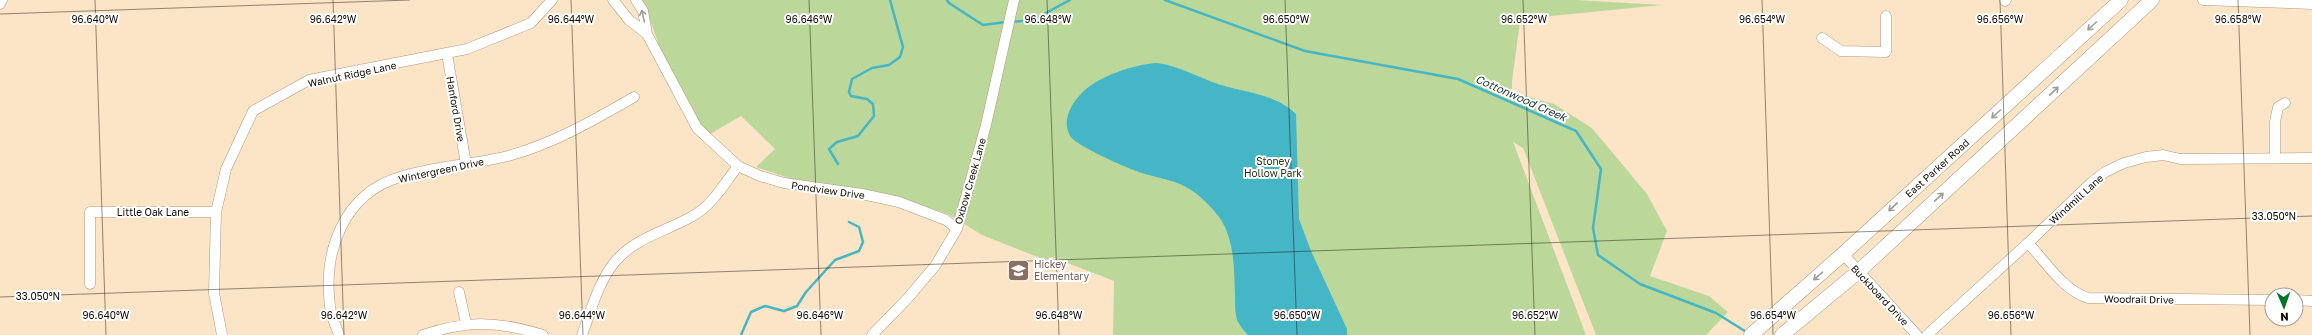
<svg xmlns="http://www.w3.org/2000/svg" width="2312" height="335" viewBox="0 0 2312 335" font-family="'Golos Text',sans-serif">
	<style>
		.green { fill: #bbd89a }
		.water { fill: #44b6c5 }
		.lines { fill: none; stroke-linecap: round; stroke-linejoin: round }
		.stream { stroke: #44b6c5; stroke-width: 2.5 }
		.street-casing { stroke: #b0997e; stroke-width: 11 }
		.secondary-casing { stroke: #b0997e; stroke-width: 15 }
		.street { stroke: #fff; stroke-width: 10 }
		.secondary { stroke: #fff; stroke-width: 14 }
		.oneway { stroke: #a19d9a }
		.ticks { fill: none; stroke: #130b03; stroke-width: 1; stroke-opacity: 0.45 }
		.labels { text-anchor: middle; stroke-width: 4; stroke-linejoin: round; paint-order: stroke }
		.street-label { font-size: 10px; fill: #130b03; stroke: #fff }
		.park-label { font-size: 10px; fill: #283711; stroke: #fff }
		.education-label { font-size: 10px; fill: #785e54; stroke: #fff; text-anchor: start }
		.water-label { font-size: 11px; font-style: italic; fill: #1b3538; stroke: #fff }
		.ticks-label { font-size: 10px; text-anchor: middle; fill: #130b03; stroke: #fff; stroke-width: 4; stroke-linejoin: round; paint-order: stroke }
	</style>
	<rect width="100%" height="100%" fill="#fce4c6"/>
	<path class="green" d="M 640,0 L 1576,0 L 1662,5 L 1531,18 L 1520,22 L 1512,81 L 1512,92 L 1554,104 L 1592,128 L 1647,194 L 1667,231 L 1650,276 L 1709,296 L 1728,312 L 1706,335 L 1596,335 L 1523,148 L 1513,142 L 1586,335 L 1113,335 L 1114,281 L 1052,257 L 1045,260 L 982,235 L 948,214 L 907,200 L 870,190 L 792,179 L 756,167 L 775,149 L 741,116 L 710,134 L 695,118 L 675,91 L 647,11 Z"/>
	<path class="water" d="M 1157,63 C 1180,66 1199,78 1221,85 C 1248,93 1275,94 1296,114 L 1299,219 L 1311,251 L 1347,329 L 1347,335 L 1248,335 C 1244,331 1240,326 1237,320 C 1235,313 1235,304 1235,296 C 1234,270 1235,239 1219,217 C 1209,204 1196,191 1180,184 C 1168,179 1155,177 1142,173 C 1129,169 1076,146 1070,136 C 1062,121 1070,106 1080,95 C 1095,77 1135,64 1157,63 Z"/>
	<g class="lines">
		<path class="stream" d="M 947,0 L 949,3 L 983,25 L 1006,22
			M 1165,0 L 1305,51 L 1458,79 L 1576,131 L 1601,169 L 1593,228 L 1598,255 L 1640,284 L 1716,313 L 1748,333
			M 1011,22 L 1033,20 L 1070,0
			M 838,164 L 829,149 L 837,142 L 858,136 L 874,116 L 873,104 L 867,99 L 851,96 L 849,92 L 852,79 L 872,68 L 889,65 L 900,57 L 903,47 L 890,0
			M 741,335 L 751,312 L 765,306 L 784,311 L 797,306 L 806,292 L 835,260 L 859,251 L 863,242 L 859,227 L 849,222"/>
		<defs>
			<path id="street" d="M 613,0 L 629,20 L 647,34 L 643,11 L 636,0
				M 2203,0 L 2312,4
				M 2005,1 L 2006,0
				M 0,4 L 2,0
				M 647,34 L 697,128 L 738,166 L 760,176 L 784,183 L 862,194 L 899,202 L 946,220 L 957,229
				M 1822,38 L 1841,51 L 1886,52 L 1886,16
				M 447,54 L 466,164
				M 2275,157 L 2275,122 L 2278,107 L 2285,103
				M 2028,243 C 2046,262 2063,290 2088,298 L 2272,300
				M 1843,254 L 1917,335
				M 90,284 L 90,212 L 216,212
				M 459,292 L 466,323
				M 2296,300 L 2312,301
				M 222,335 L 214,293 L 216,212 L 226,169 L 253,111 L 309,80 L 467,49 L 531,23 L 552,0
				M 339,335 C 336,326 331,316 330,306 C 323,252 343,194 400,177 C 435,166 472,165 508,156 C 553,144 594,120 634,97
				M 423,335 C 468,320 498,321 543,335
				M 582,335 C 591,311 598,283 614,263 C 634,238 664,232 691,217 C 712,206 724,184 738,166
				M 872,335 L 907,299 L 935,266 L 957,229 L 986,125 L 1014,0
				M 1927,335 L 2028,243 L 2091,183 L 2105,172 L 2124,163 L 2146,157 L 2163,155 L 2180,159 L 2312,158"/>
			<path id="secondary" d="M 1751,335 L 1843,254 L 2121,0
				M 1782,335 L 1858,272 L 2152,0"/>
		</defs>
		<use href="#street" class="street-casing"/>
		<use href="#secondary" class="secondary-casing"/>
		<use href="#street" class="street"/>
		<use href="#secondary" class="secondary"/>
	</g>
	<defs><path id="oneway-shaft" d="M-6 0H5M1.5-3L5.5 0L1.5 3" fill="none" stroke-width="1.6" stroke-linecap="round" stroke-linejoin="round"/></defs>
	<g class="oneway">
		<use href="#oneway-shaft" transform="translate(643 16) rotate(-103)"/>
		<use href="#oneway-shaft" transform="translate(2092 26) rotate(138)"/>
		<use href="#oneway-shaft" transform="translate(2054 91) rotate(-43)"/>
		<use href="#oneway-shaft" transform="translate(1996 114) rotate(138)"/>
		<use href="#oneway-shaft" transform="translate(1939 197) rotate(-43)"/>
		<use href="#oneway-shaft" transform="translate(1893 207) rotate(137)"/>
		<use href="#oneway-shaft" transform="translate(1818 276) rotate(139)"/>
	</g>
	<path class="ticks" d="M 95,0 L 106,335M 333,0 L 344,335M 571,0 L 583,335M 809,0 L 821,335M 1047,0 L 1059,335M 1285,0 L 1297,335M 1523,0 L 1535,335M 1762,0 L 1773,335M 2000,0 L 2011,335M 2238,0 L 2250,335M 0,14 L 410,0M 0,297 L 2312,216"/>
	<defs>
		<symbol id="school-square" viewBox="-11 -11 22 22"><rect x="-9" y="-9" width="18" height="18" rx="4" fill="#8d6e63" stroke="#fff"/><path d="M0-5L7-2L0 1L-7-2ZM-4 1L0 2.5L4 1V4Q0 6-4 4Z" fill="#fff"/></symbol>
	</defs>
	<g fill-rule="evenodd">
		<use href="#school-square" x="1006" y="258" width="25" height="25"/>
	</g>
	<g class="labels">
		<g class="street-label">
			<text transform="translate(352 74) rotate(-12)" y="4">Walnut Ridge Lane</text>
			<text transform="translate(456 109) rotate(80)" y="4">Hanford Drive</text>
			<text transform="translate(1937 168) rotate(-42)" y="4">East Parker Road</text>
			<text transform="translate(441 170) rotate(-12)" y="4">Wintergreen Drive</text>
			<text transform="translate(970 181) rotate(-74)" y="4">Oxbow Creek Lane</text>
			<text transform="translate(828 190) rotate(8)" y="4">Pondview Drive</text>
			<text transform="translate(2076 199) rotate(-42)" y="4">Windmill Lane</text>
			<text x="153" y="216">Little Oak Lane</text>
			<text transform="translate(1880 295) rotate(47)" y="4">Buckboard Drive</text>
			<text transform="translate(2139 299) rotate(1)" y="4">Woodrail Drive</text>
		</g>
		<g class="park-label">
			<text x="1273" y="165">Stoney<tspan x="1273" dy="12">Hollow Park</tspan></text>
		</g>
		<g class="education-label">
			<text x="1034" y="268">Hickey<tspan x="1034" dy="12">Elementary</tspan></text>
		</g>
		<g class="water-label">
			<text transform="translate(1521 98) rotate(24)" y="4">Cottonwood Creek</text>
		</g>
	</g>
	<g class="ticks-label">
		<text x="95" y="23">96.640°W</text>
		<text x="333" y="23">96.642°W</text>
		<text x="571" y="23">96.644°W</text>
		<text x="809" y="23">96.646°W</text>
		<text x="1048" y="23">96.648°W</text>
		<text x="1286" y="23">96.650°W</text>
		<text x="1524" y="23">96.652°W</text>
		<text x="1762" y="23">96.654°W</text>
		<text x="2000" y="23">96.656°W</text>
		<text x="2238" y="23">96.658°W</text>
		<text x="2274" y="220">33.050°N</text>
		<text x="38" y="300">33.050°N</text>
		<text x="106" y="319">96.640°W</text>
		<text x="344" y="319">96.642°W</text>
		<text x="582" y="319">96.644°W</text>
		<text x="820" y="319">96.646°W</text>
		<text x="1059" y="319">96.648°W</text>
		<text x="1297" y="319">96.650°W</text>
		<text x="1535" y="319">96.652°W</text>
		<text x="1773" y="319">96.654°W</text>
		<text x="2011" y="319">96.656°W</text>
	</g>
	<g transform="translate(2284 307) rotate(178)"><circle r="19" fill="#ffffff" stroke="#a19d9a"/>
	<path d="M0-3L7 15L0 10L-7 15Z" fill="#00752a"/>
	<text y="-6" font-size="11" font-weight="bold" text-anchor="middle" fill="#130b03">N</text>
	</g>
</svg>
